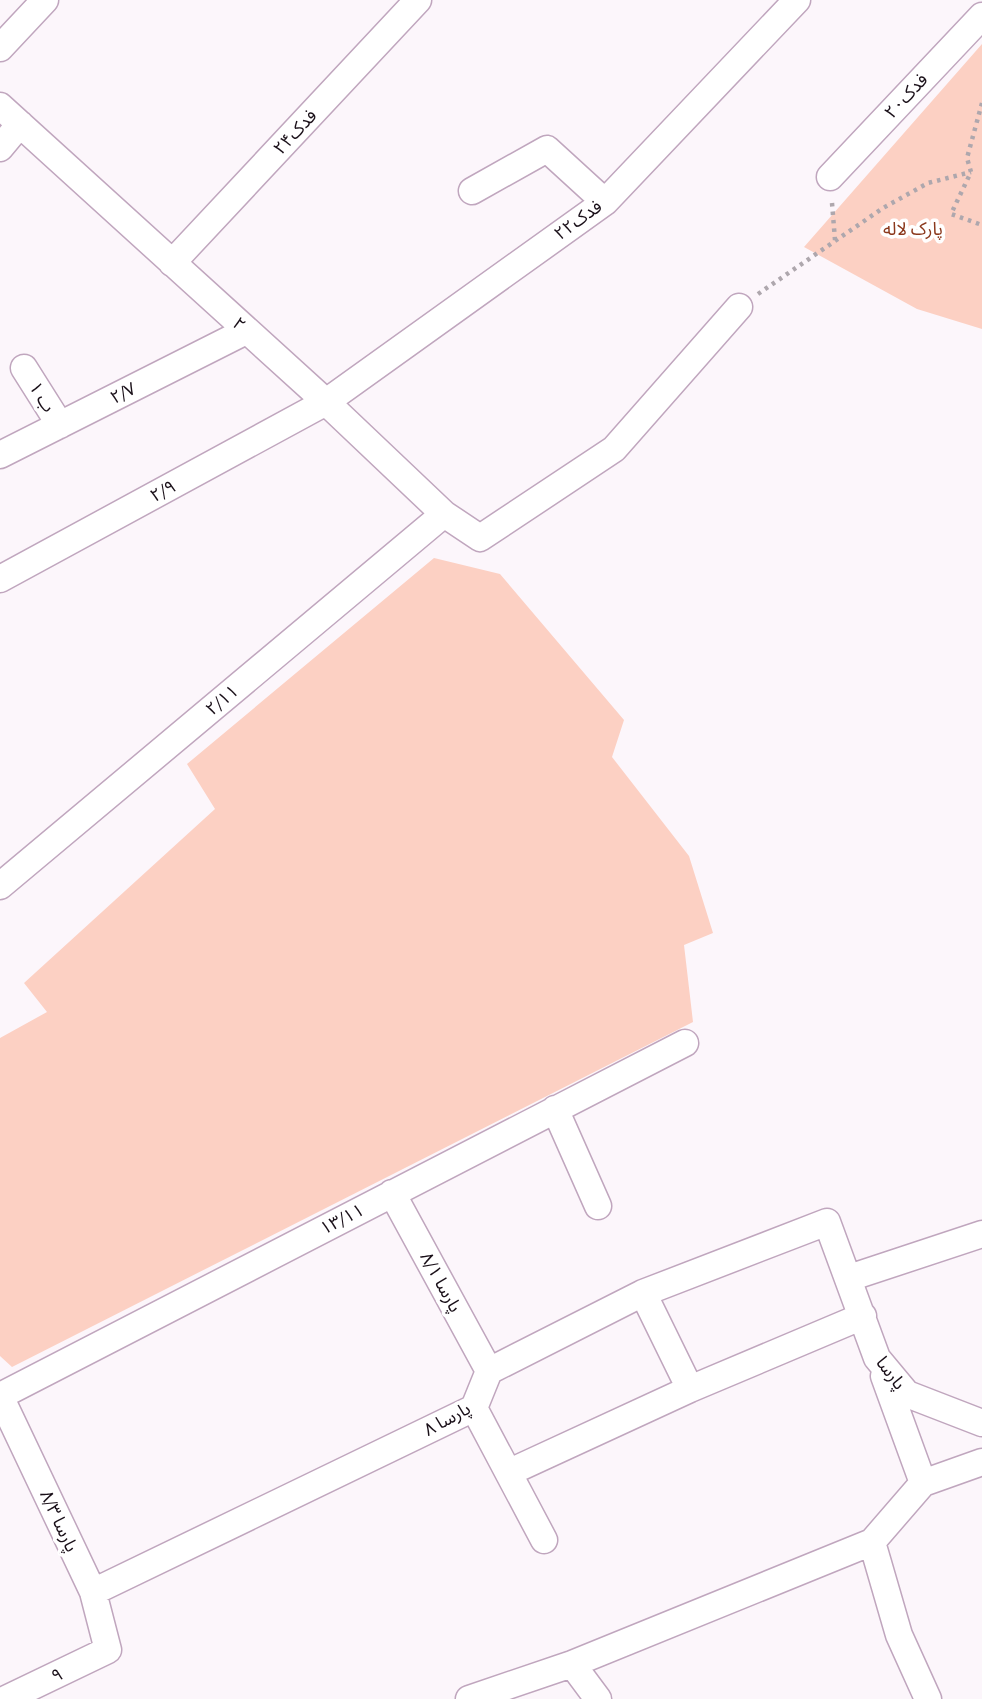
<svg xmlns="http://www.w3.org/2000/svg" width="982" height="1699" viewBox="0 0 982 1699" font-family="'PT Sans Narrow','Noto Sans Arabic',sans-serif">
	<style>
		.green { fill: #fcd0c3 }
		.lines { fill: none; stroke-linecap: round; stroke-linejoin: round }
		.street-casing { stroke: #c0a6be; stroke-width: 29 }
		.path { stroke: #aea7ad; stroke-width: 4.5; stroke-dasharray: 3.5 5; stroke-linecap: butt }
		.street { stroke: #fff; stroke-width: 26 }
		.labels { text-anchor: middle; stroke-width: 7; stroke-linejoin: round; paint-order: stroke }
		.street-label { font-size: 18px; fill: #190f18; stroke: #fff }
		.park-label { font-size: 18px; fill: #8b381c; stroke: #fff }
	</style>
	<rect width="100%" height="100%" fill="#fcf6fb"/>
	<path class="green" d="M 982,44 L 982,329 L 917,309 L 804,247 Z
		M 434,558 L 500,574 L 624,720 L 612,757 L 689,856 L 713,933 L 684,945 L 693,1022 L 12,1367 L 0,1356 L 0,1038 L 47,1012 L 24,983 L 215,809 L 187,764 Z"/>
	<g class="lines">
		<defs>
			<path id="street" d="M 0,48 L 45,0
				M 0,106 L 326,402 L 444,514 L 480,538 L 614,449 L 739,307
				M 0,148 L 20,124
				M 830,177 L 982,16
				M 472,191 L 547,149 L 605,202
				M 172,263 L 418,0
				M 24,368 L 60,425
				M 0,455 L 246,331
				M 0,579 L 326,402 L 605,202 L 797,0
				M 0,886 L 444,514
				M 555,1109 L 598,1206
				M 392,1193 L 489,1371
				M 849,1278 L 982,1234
				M 643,1293 L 690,1389
				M 884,1376 L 923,1483
				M 0,1396 L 685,1043
				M 0,1396 L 93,1592 L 108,1650 L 6,1699
				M 474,1408 L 544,1540
				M 510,1472 L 690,1389 L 863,1316
				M 872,1542 L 899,1635 L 928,1699
				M 93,1592 L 474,1408 L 489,1371 L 643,1293 L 827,1222 L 877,1358 L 907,1394 L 982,1423
				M 572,1664 L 598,1699
				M 469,1699 L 572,1664 L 872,1542 L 923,1483 L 982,1462"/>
		</defs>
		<use href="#street" class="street-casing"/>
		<path class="path" d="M 982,103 L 967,158 L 971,172 L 951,214 L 982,225
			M 832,203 L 835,240
			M 758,294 L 883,208 L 928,183 L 971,172"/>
		<use href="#street" class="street"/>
	</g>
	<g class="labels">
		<g class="street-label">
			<text transform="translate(906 96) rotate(-47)" y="6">فدک۲۰</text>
			<text transform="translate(295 132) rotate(-47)" y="6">فدک۲۴</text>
			<text transform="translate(578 220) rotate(-36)" y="6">فدک۲۲</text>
			<text transform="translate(239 324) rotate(42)" y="6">۲</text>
			<text transform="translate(123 393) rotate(-27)" y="6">۲/۷</text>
			<text transform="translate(42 397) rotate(58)" y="6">۱ ب</text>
			<text transform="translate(163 491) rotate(-29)" y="6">۲/۹</text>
			<text transform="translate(222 700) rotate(-40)" y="6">۲/۱۱</text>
			<text transform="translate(342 1219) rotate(-27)" y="6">۱۳/۱۱</text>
			<text transform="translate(441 1282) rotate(61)" y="6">۸/۱ پارسا</text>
			<text transform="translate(891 1373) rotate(53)" y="6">پارسا</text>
			<text transform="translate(447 1419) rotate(-29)" y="6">۸ پارسا</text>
			<text transform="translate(59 1521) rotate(65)" y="6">۸/۳ پارسا</text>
			<text transform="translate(57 1675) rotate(-26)" y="6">۹</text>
		</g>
		<g class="park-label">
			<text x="913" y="235">پارک لاله</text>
		</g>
	</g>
</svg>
